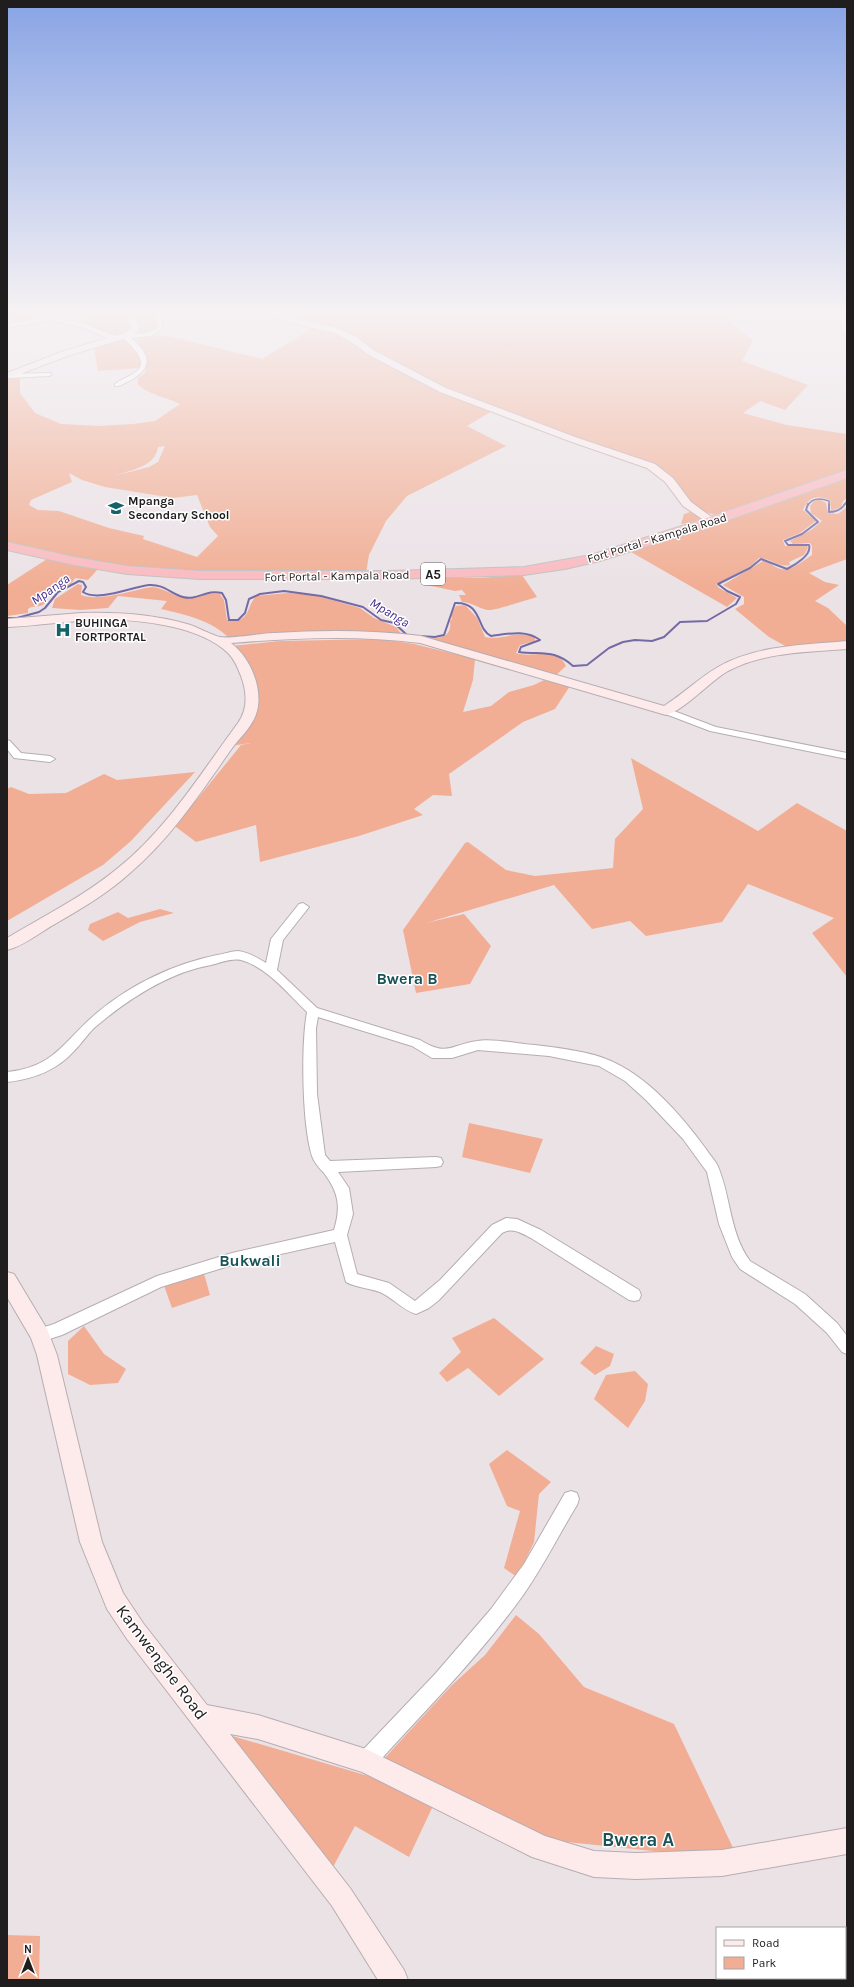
<svg xmlns="http://www.w3.org/2000/svg" width="854" height="1987" viewBox="0 0 854 1987" font-family="Karla,sans-serif">
	<style>
		.green { fill: #f1ae94; fill-rule: evenodd }
		.lines { fill: none; stroke-linecap: round; stroke-linejoin: round }
		.stream-far1 { stroke: #746ba6; stroke-width: 1.5 }
		.stream { stroke: #746ba6; stroke-width: 2 }
		.street-casing { stroke: #b6adb2; stroke-width: 2 }
		.secondary-casing { stroke: #b6adb2; stroke-width: 2 }
		.highway-casing { stroke: #c1c0c0; stroke-width: 2 }
		.street { fill: #fff; fill-rule: evenodd }
		.secondary { fill: #fdebec; fill-rule: evenodd }
		.highway { fill: #f9bbc0; fill-rule: evenodd }
		.labels { text-anchor: middle; stroke-width: 3; stroke-linejoin: round; paint-order: stroke }
		.far-poi-label { font-size: 12px; font-weight: bold; fill: #201d1e; stroke: #fff; text-anchor: start }
		.far-street-label { font-size: 12px; fill: #201d1e; stroke: #fff }
		.shield { fill: #fff; stroke: #636162; stroke-width: 1 }
		.shield-label { font-size: 13px; font-weight: bold; fill: #201d1e }
		.far-water-label { font-size: 13px; font-style: italic; fill: #442c8c; stroke: #fff }
		.quarter-label { font-size: 16px; font-weight: bold; fill: #175359; stroke: #fff }
		.near-street-label { font-size: 17px; fill: #201d1e; stroke: #fff }
		.near-quarter-label { font-size: 19px; font-weight: bold; fill: #175359; stroke: #fff }
	</style>
	<rect width="100%" height="100%" fill="#ebe2e6"/>
	<path class="green" d="M 7,310 L 50,318 L 18,322 L 7,318 Z
		M 132,310 L 152,310 L 158,327 L 156,331 L 138,334 L 139,326 Z
		M 267,310 L 723,310 L 734,325 L 753,340 L 742,361 L 808,385 L 785,410 L 760,401 L 743,413 L 787,425 L 847,434 L 847,471 L 724,514 L 715,515 L 705,512 L 690,503 L 669,474 L 653,465 L 624,453 L 575,438 L 447,389 L 375,353 L 357,338 L 287,319 Z
		M 124,311 L 132,328 C 119,345 94,326 78,320 Z
		M 313,328 L 332,332 L 348,339 L 374,358 L 492,411 L 467,426 L 506,446 L 407,496 L 386,521 L 369,555 L 366,573 C 305,573 242,574 181,571 C 122,568 64,556 7,543 L 7,379 L 20,378 L 20,393 L 35,413 L 61,424 L 98,426 L 133,424 L 155,421 L 180,404 C 166,397 150,395 138,385 L 138,378 L 145,373 L 147,362 L 137,342 L 139,337 L 167,336 L 262,359 ZM 165,446 L 158,462 L 149,467 L 117,475 C 133,469 155,467 158,447 ZM 69,473 L 82,480 L 105,487 L 173,498 L 197,495 L 210,527 L 218,536 L 197,557 L 143,539 L 144,536 L 109,528 L 59,511 L 38,510 L 29,505 L 31,500 L 72,482 Z
		M 123,339 L 130,341 L 141,362 L 139,368 L 98,371 L 94,348 Z
		M 847,479 L 847,498 L 843,501 L 841,507 L 831,511 L 830,500 C 817,495 809,496 803,510 L 816,521 L 800,533 L 783,540 L 785,546 L 807,546 L 808,548 L 804,555 L 789,562 L 790,565 C 778,568 771,558 759,558 L 751,566 L 716,584 L 719,588 L 737,598 L 727,607 L 631,552 Z
		M 819,499 L 826,503 L 828,513 L 838,514 L 847,507 L 847,559 L 809,573 L 825,582 L 839,585 L 815,601 L 828,608 L 847,626 L 847,644 L 789,648 L 769,637 L 735,609 L 744,604 L 744,597 L 723,585 L 763,561 L 768,561 C 784,578 797,565 812,555 L 812,546 L 810,543 L 793,544 L 790,541 L 811,530 L 822,521 L 811,513 L 810,506 L 814,501 Z
		M 690,512 L 702,519 L 696,522 L 681,524 L 684,514 Z
		M 47,559 L 98,569 L 88,580 L 75,578 L 71,584 L 62,587 L 61,590 L 52,590 C 48,595 48,602 44,604 C 39,608 33,605 28,609 L 28,613 L 7,616 L 7,585 Z
		M 522,575 L 537,597 C 526,600 495,611 487,610 C 478,608 471,602 462,602 L 459,595 L 466,595 L 462,590 L 455,591 L 427,585 L 423,578 L 480,578 Z
		M 78,584 L 82,585 L 81,595 C 100,602 132,590 152,587 C 165,588 174,597 186,598 C 199,600 205,591 220,594 L 224,600 L 227,620 C 251,623 245,609 256,596 L 288,593 L 311,594 L 360,608 L 374,618 L 396,627 L 402,635 C 417,637 454,647 450,621 L 452,619 L 451,615 L 456,606 L 465,605 L 477,618 L 485,637 C 501,641 519,629 535,638 L 535,641 L 520,645 L 516,653 C 533,659 556,645 566,666 L 555,676 L 451,647 L 380,636 L 229,638 C 211,620 186,615 161,609 L 167,601 L 118,596 L 108,608 L 80,610 L 52,608 L 55,599 Z
		M 382,639 L 414,644 L 475,659 L 473,680 L 463,712 L 491,706 L 509,692 L 534,685 L 544,680 L 570,686 L 555,709 L 523,722 L 449,774 L 452,796 L 433,795 L 414,809 L 423,815 L 359,836 L 260,862 L 256,825 L 196,842 L 172,824 L 198,798 L 241,745 L 251,743 L 230,746 L 248,722 L 259,702 L 255,682 L 231,646 L 280,641 Z
		M 631,758 L 758,831 L 797,803 L 847,831 L 847,977 L 812,933 L 834,918 L 748,884 L 722,922 L 646,936 L 630,921 L 592,929 L 554,885 L 426,923 L 464,914 L 491,946 L 470,984 L 416,993 L 403,930 L 465,843 L 468,842 L 506,870 L 535,876 L 613,868 L 615,839 L 643,809 Z
		M 195,772 L 131,841 L 103,865 L 7,921 L 7,789 L 11,787 L 29,794 L 66,793 L 104,774 L 117,780 Z
		M 160,909 L 174,913 L 140,922 L 103,941 L 88,930 L 90,924 L 118,912 L 128,918 Z
		M 469,1123 L 543,1139 L 530,1173 L 462,1157 Z
		M 203,1270 L 210,1295 L 172,1308 L 163,1283 Z
		M 494,1318 L 544,1359 L 499,1396 L 468,1368 L 447,1382 L 439,1373 L 461,1352 L 452,1338 Z
		M 84,1326 L 104,1354 L 126,1369 L 118,1383 L 90,1385 L 68,1374 L 68,1341 Z
		M 596,1346 L 614,1354 L 610,1366 L 595,1375 L 580,1363 Z
		M 635,1371 L 648,1384 L 645,1401 L 628,1428 L 594,1399 L 606,1375 Z
		M 507,1450 L 551,1482 L 539,1494 L 534,1542 L 517,1577 L 504,1568 L 520,1511 L 507,1506 L 489,1464 Z
		M 516,1615 L 539,1634 L 584,1687 L 674,1724 L 736,1854 L 720,1858 L 538,1839 L 381,1762 L 452,1685 L 485,1655 Z
		M 219,1732 L 375,1778 L 430,1804 L 432,1808 L 409,1857 L 355,1826 L 325,1882 Z
		M 7,1935 L 40,1936 L 39,1980 L 7,1980 Z"/>
	<g class="lines">
		<path class="stream-far1" d="M 808,505 C 813,497 821,498 829,501 L 829,505
			M 844,505 L 847,501"/>
		<path class="stream" d="M 829,504 L 829,512 C 836,512 841,510 845,504
			M 7,618 L 17,618 L 39,612 L 45,608 L 58,592 L 79,581 L 83,582 L 86,587 L 83,592 C 98,602 131,587 149,585 C 164,584 171,594 183,597 C 198,601 205,589 222,593 L 226,600 L 229,620 L 238,620 L 245,613 L 249,599 L 260,594 L 284,591 L 321,596 L 363,607 L 381,620 L 394,623 L 407,635
			M 419,636 L 435,637 L 444,635 L 455,603 C 483,602 476,629 491,636 C 507,634 526,629 540,640 L 521,647 L 519,652 C 542,655 554,649 573,666 L 587,665 L 609,648 L 623,642 L 635,640 L 652,641 L 664,637 L 680,622 L 707,621 L 736,604 L 740,597 L 727,591 L 718,584 L 750,568 L 761,559 L 787,569 C 795,565 812,555 809,545 L 788,545 L 785,541 L 802,534 L 818,522 L 806,510 L 808,504"/>
		<defs>
			<path id="street" d="M 153,310 L 159,310 L 163,328 L 151,336 L 131,338 C 151,354 153,369 129,381 C 124,383 120,387 115,386 L 115,384 C 121,379 130,377 137,371 C 150,360 128,343 121,336 L 124,334 C 136,334 149,335 158,327 Z
				M 839,310 L 845,310 L 843,312 L 847,324 L 847,336 L 844,334 L 837,312 Z
				M 55,316 L 58,318 L 57,319 L 7,328 L 7,324 Z
				M 51,373 L 51,375 L 49,376 L 7,378 L 7,374 Z
				M 666,708 L 716,727 L 847,753 L 847,759 L 710,731 L 663,713 L 661,711 Z
				M 7,740 L 10,741 L 21,753 L 50,756 L 55,759 L 50,762 L 14,758 L 7,749 Z
				M 303,903 L 309,907 L 283,940 L 277,970 L 317,1008 L 420,1040 C 448,1057 450,1045 477,1041 C 492,1038 519,1044 535,1045 C 553,1047 590,1052 606,1059 C 647,1075 681,1115 706,1149 C 710,1156 717,1162 719,1169 C 731,1199 730,1234 750,1261 L 805,1294 L 837,1323 L 847,1336 L 847,1354 L 842,1352 L 827,1333 L 795,1304 L 740,1269 L 732,1257 L 719,1224 L 707,1172 L 683,1139 L 646,1100 L 625,1081 L 599,1066 L 549,1056 L 478,1050 L 452,1058 L 432,1058 L 412,1046 L 318,1017 L 316,1028 L 317,1094 L 325,1155 L 330,1161 L 436,1157 L 441,1158 L 443,1162 L 441,1166 L 436,1167 L 338,1172 L 349,1188 L 353,1214 L 347,1235 L 357,1274 L 389,1283 L 415,1301 L 440,1280 L 492,1225 L 506,1218 L 517,1219 L 541,1230 L 639,1290 L 641,1295 L 639,1300 L 634,1301 L 629,1300 L 531,1238 C 521,1233 513,1227 502,1233 L 439,1300 L 429,1308 L 416,1314 C 403,1310 394,1299 382,1293 C 371,1288 357,1288 346,1282 L 335,1242 L 232,1265 L 161,1287 L 62,1335 L 40,1342 L 35,1340 L 33,1335 L 35,1330 L 54,1324 L 157,1276 L 232,1253 L 334,1230 C 341,1207 339,1193 324,1173 C 320,1169 314,1162 312,1156 C 302,1124 301,1045 307,1012 C 288,994 267,967 241,960 C 232,958 219,963 211,965 C 167,973 127,1000 94,1028 C 87,1035 81,1044 74,1051 C 56,1071 33,1079 7,1082 L 7,1072 C 56,1067 64,1040 98,1012 C 132,984 174,964 217,955 C 224,954 232,951 238,951 C 248,952 258,958 266,963 L 271,939 L 299,904 Z
				M 571,1491 L 577,1493 L 579,1499 L 577,1505 C 558,1536 542,1569 521,1598 C 477,1659 423,1713 373,1768 L 366,1770 L 359,1768 L 357,1761 L 359,1754 L 436,1673 L 491,1609 L 524,1564 L 565,1493 Z"/>
			<path id="secondary" d="M 8,310 L 23,310 L 83,323 L 115,336 L 127,332 L 131,328 L 125,310 L 133,310 L 139,328 L 133,336 L 70,355 L 7,379 L 7,373 L 64,351 L 107,338 L 81,327 L 12,312 Z
				M 263,310 L 274,310 L 290,317 L 340,329 L 356,337 L 375,351 L 446,388 L 575,437 L 655,464 L 673,478 L 691,502 L 717,521 L 712,524 L 708,523 L 683,506 L 665,482 L 647,468 L 569,441 L 440,392 L 369,355 L 350,341 L 334,333 L 284,321 Z
				M 81,613 C 117,612 152,614 187,624 C 198,627 211,635 220,637 C 230,639 263,633 275,633 C 323,630 373,630 421,636 L 664,706 C 683,694 699,678 718,667 C 756,645 805,645 847,641 L 847,649 C 808,652 763,652 728,671 C 709,682 685,710 666,715 L 420,643 C 358,635 293,638 231,643 C 250,657 263,688 257,711 C 253,727 239,738 230,751 C 200,794 170,839 130,873 C 108,893 81,909 55,924 C 40,932 24,946 7,950 L 7,938 C 44,916 84,896 118,868 C 167,829 201,773 238,723 C 248,709 247,692 241,676 C 238,668 234,659 228,653 C 200,625 133,618 95,620 C 65,621 36,626 7,627 L 7,619 Z
				M 7,1272 L 14,1274 L 47,1329 L 57,1355 L 102,1542 L 123,1593 L 143,1623 L 207,1705 L 258,1715 L 366,1749 L 545,1836 L 594,1851 L 636,1853 L 722,1850 L 847,1828 L 847,1854 L 722,1876 L 636,1879 L 594,1877 L 532,1857 L 362,1772 L 258,1739 L 230,1734 L 350,1888 L 404,1970 L 408,1980 L 378,1980 L 332,1906 L 127,1639 L 107,1609 L 80,1542 L 37,1355 L 31,1338 L 7,1297 Z"/>
			<path id="highway" d="M 847,470 L 847,478 L 717,524 L 600,561 L 565,569 L 524,575 L 389,579 L 200,579 L 127,574 L 74,565 L 7,550 L 7,542 L 74,557 L 127,566 L 200,571 L 389,571 L 524,567 L 591,555 L 707,518 Z"/>
		</defs>
		<use href="#street" class="street-casing"/>
		<use href="#secondary" class="secondary-casing"/>
		<use href="#highway" class="highway-casing"/>
		<use href="#street" class="street"/>
		<use href="#secondary" class="secondary"/>
		<use href="#highway" class="highway"/>
	</g>
	<linearGradient id="sky" x2="0" y2="1"><stop stop-color="#88a4e5"/><stop offset="0.53" stop-color="#f6f2f4"/><stop offset="1" stop-color="#f6f2f4" stop-opacity="0"/></linearGradient>
	<rect width="854" height="588" fill="url(#sky)"/>
	<defs>
		<symbol id="school-bare" viewBox="-9 -9 18 18"><path d="M0-5L7-2L0 1L-7-2ZM-4 1L0 2.5L4 1V4Q0 6-4 4Z" fill="#136369" stroke="#fff" stroke-width="2.5" paint-order="stroke"/></symbol>
		<symbol id="hospital-bare" viewBox="-9 -9 18 18"><path d="M-5-5h3v3.5h4V-5h3V5h-3V1.5h-4V5h-3Z" fill="#136369" stroke="#fff" stroke-width="2.5" paint-order="stroke"/></symbol>
	</defs>
	<g fill-rule="evenodd">
		<use href="#school-bare" x="105" y="497" width="22" height="22"/>
		<use href="#hospital-bare" x="52" y="619" width="22" height="22"/>
	</g>
	<g class="labels">
		<g class="far-poi-label">
			<text x="128" y="505">Mpanga<tspan x="128" dy="14">Secondary School</tspan></text>
			<text x="75" y="627">BUHINGA<tspan x="75" dy="14">FORTPORTAL</tspan></text>
		</g>
		<g class="far-street-label">
			<text transform="translate(657 538) rotate(-17)" y="4">Fort Portal - Kampala Road</text>
			<text transform="translate(337 576) rotate(-1)" y="4">Fort Portal - Kampala Road</text>
		</g>
		<rect class="shield" x="421" y="563" width="24" height="22" rx="3"/>
		<g class="shield-label">
			<text x="433" y="579">A5</text>
		</g>
		<g class="far-water-label">
			<text transform="translate(50 589) rotate(-35)" y="5">Mpanga</text>
			<text transform="translate(390 612) rotate(31)" y="5">Mpanga</text>
		</g>
		<g class="quarter-label">
			<text x="407" y="984">Bwera B</text>
			<text x="250" y="1266">Bukwali</text>
		</g>
		<g class="near-street-label">
			<text transform="translate(162 1662) rotate(53)" y="6">Kamwenghe Road</text>
		</g>
		<g class="near-quarter-label">
			<text x="638" y="1846">Bwera A</text>
		</g>
	</g>
	<rect width="854" height="1987" fill="none" stroke="#201d1e" stroke-width="16"/>
	<rect x="716" y="1927" width="130" height="52" fill="#ffffff" stroke="#a6a5a5"/>
	<rect x="724" y="1940" width="20" height="6" fill="#fdebec" stroke="#a6a5a5"/>
	<text x="752" y="1947" font-size="12" fill="#201d1e">Road</text>
	<rect x="724" y="1957" width="20" height="12" fill="#f1ae94" stroke="#a6a5a5"/>
	<text x="752" y="1967" font-size="12" fill="#201d1e">Park</text>
	<g transform="translate(28 1959)" stroke="#ffffff" stroke-width="3" paint-order="stroke">
	<path d="M0-3L7 15L0 10L-7 15Z" fill="#201d1e"/>
	<text y="-6" font-size="11" font-weight="bold" text-anchor="middle" fill="#201d1e">N</text>
	</g>
</svg>
